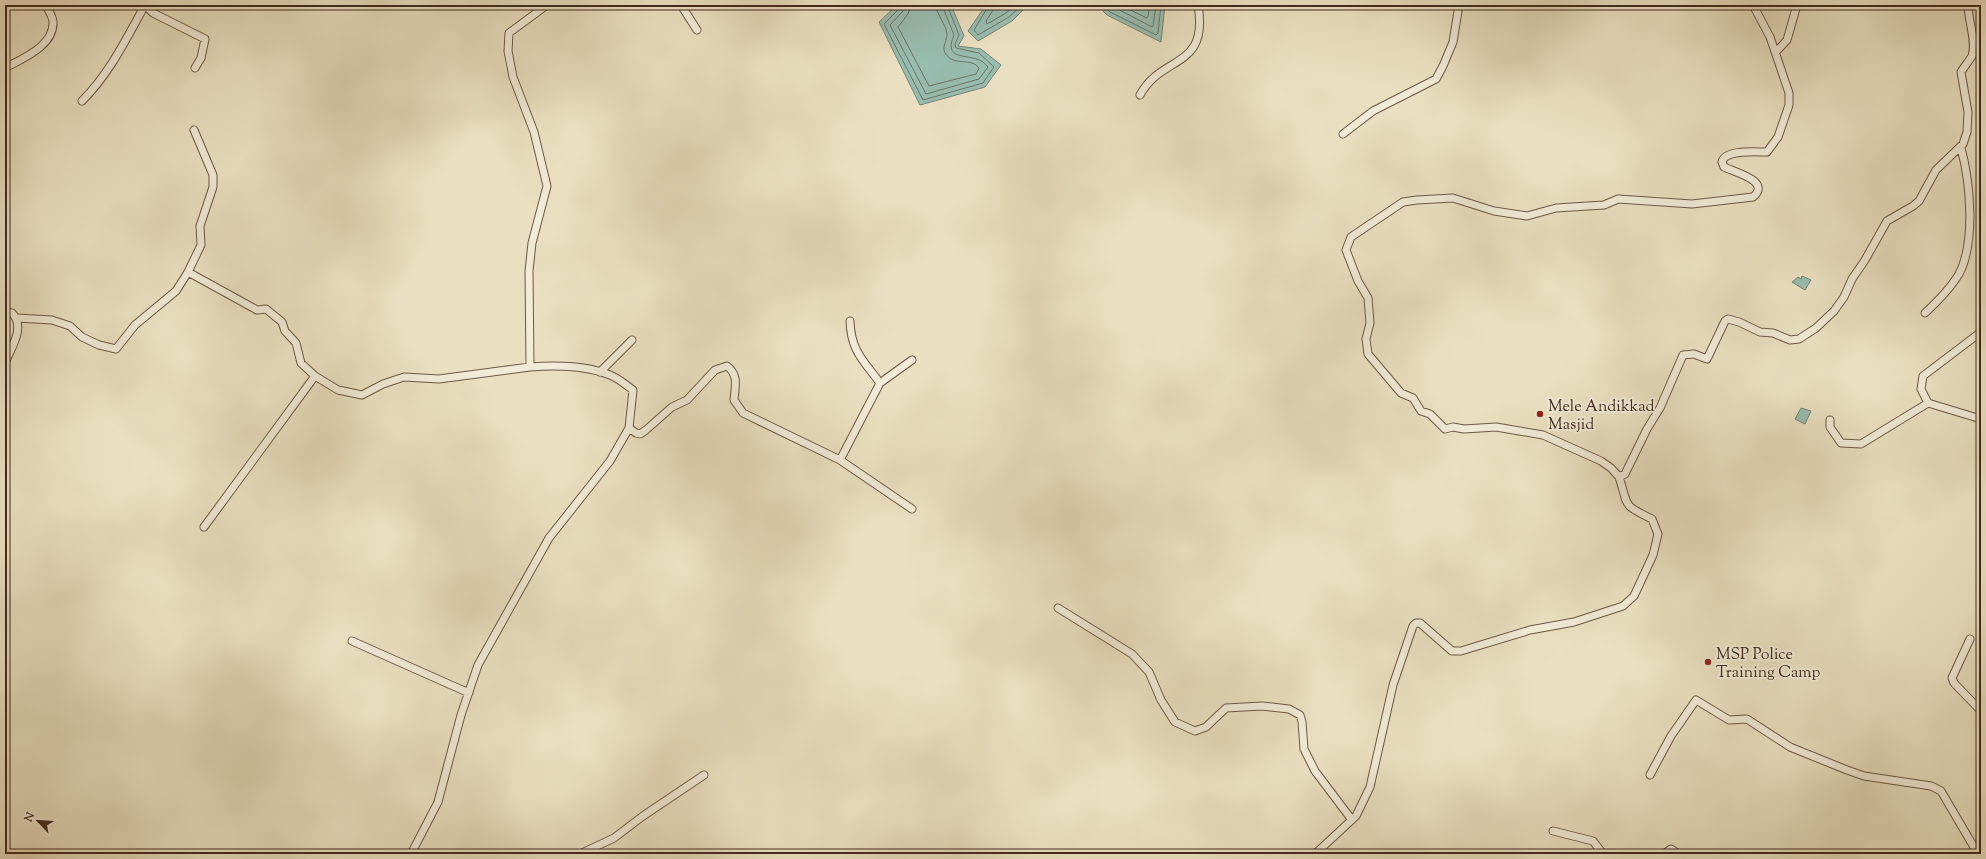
<svg xmlns="http://www.w3.org/2000/svg" width="1986" height="859" viewBox="0 0 1986 859" font-family="'Sorts Mill Goudy',serif">
	<style>
		.water { fill: #98bdb1; stroke: #768275 }
		.lines { fill: none; stroke-linecap: round; stroke-linejoin: round }
		.shore { stroke: #6d7466; stroke-width: 1 }
		.street-casing { stroke: #6c5845; stroke-width: 9 }
		.street { stroke: #f1ebd7; stroke-width: 7 }
		.poi-dot { fill: #8f2418; stroke: #f1ebd7; stroke-width: 1.5 }
		.labels { text-anchor: middle; stroke-width: 4; stroke-linejoin: round; paint-order: stroke }
		.poi-label { font-size: 16px; fill: #422a1c; stroke: #f1ebd7; text-anchor: start }
	</style>
	<rect width="100%" height="100%" fill="#eae0c1"/>
	<filter id="stains"><feTurbulence type="fractalNoise" baseFrequency=".005" numOctaves="4"/><feColorMatrix values="0 0 0 0 .2 0 0 0 0 .09 0 0 0 0 .02 0 0 0 .5 -.17"/></filter>
	<radialGradient id="worn" r=".72"><stop offset=".6" stop-color="#630" stop-opacity="0"/><stop offset="1" stop-color="#630" stop-opacity=".3"/></radialGradient>
	<path class="water" d="M 897,5 L 951,5 L 964,36 L 958,46 L 981,49 L 1001,65 L 985,87 L 920,105 L 879,22 Z
		M 986,5 L 1028,5 L 1012,21 L 978,41 L 968,31 Z
		M 1097,5 L 1165,5 L 1161,42 L 1107,15 Z
		M 1802,276 L 1811,280 L 1805,290 L 1792,282 L 1798,277 L 1801,279 Z
		M 1801,408 L 1811,411 L 1805,424 L 1795,419 Z"/>
	<g class="lines">
		<path class="shore" d="M 899,5 L 899,9 L 884,24 L 923,100 L 983,83 L 994,67 L 979,53 L 956,48 L 955,44 L 959,35 L 947,5
			M 904,5 L 903,11 L 890,25 L 926,94 L 979,79 L 988,67 C 976,49 941,66 954,35 L 942,5
			M 911,5 L 908,14 L 898,27 L 929,86 L 976,74 L 979,68 C 973,59 960,64 951,59 C 938,50 947,43 947,34 C 946,24 937,16 936,5
			M 989,5 L 974,30 L 978,35 L 1009,17 L 1022,5
			M 994,5 L 993,10 L 986,21 L 987,24 L 1006,13 L 1015,5
			M 1102,5 L 1110,12 L 1156,35 L 1158,33 L 1161,5
			M 1110,5 L 1152,27 L 1153,26 L 1156,5
			M 1120,5 L 1147,18 L 1148,16 L 1150,5"/>
		<defs>
			<path id="street" d="M 145,5 L 153,13 L 205,39 L 201,58 L 195,68
				M 681,5 L 697,30
				M 1753,5 L 1770,37 L 1789,93 L 1789,105 L 1778,137 L 1767,152 C 1756,152 1725,149 1722,162 L 1724,167 C 1734,172 1772,181 1753,197 L 1692,204 L 1618,199 L 1604,205 L 1556,208 L 1527,216 L 1494,211 L 1453,198 L 1417,200 L 1403,202 L 1351,237 L 1346,250 L 1358,281 L 1368,298 L 1370,323 L 1366,339 L 1368,354 L 1401,393 L 1413,398 L 1421,411 L 1430,414 L 1445,429 L 1453,427 L 1464,429 L 1496,427 L 1543,435 L 1601,461 L 1611,468 L 1619,477 L 1625,474 L 1647,429 L 1660,408 L 1683,355 L 1694,354 L 1707,359 L 1725,321 L 1728,319 L 1739,322 L 1760,332 L 1773,333 L 1790,340 L 1799,339 L 1816,328 L 1834,311 L 1844,297 L 1852,279 L 1865,260 L 1887,221 L 1913,206 L 1919,201 L 1936,170 L 1963,144 L 1967,132 L 1968,112 L 1961,72 C 1964,67 1969,61 1972,56 C 1977,43 1968,20 1968,5
				M 1776,52 L 1787,40 L 1797,5
				M 5,68 C 23,58 54,46 53,22 C 53,17 48,10 46,5
				M 1140,95 C 1162,54 1209,70 1198,5
				M 82,101 C 110,73 126,39 145,5
				M 1343,134 L 1373,111 L 1436,79 L 1443,66 L 1453,42 L 1459,5
				M 188,272 L 257,310 L 266,309 L 282,322 L 285,331 L 296,343 L 301,363 L 315,376 L 338,390 L 362,395 L 383,384 L 404,377 L 439,379 L 530,367
				M 5,312 L 12,313 C 26,327 11,348 5,363
				M 1925,313 C 1938,301 1950,289 1959,274 C 1976,242 1970,181 1961,148
				M 17,318 L 52,320 L 70,326 L 82,337 L 99,345 L 116,349 L 135,325 L 176,291 L 188,272 L 201,245 L 200,226 L 213,187 L 213,175 L 194,130
				M 850,321 C 851,351 863,360 880,383
				M 600,372 L 632,340
				M 1928,403 L 1981,419
				M 1830,420 L 1830,427 L 1841,443 L 1861,444 L 1928,403 L 1921,389 L 1923,376 L 1981,332
				M 629,428 L 636,433 L 640,434 L 646,430 L 672,407 L 687,400 L 715,370 L 727,366 C 739,375 735,387 734,400 L 743,413 L 840,460 L 880,383 L 912,360
				M 840,460 L 912,509
				M 204,527 L 315,376
				M 1058,608 L 1132,654 L 1149,672 L 1161,700 L 1175,722 L 1195,731 L 1206,727 L 1226,708 L 1262,706 L 1289,709 L 1300,715 L 1302,722 L 1304,749 L 1315,771 L 1352,820
				M 1970,639 L 1952,678 L 1954,683 L 1981,711
				M 352,641 L 469,693
				M 1650,775 L 1671,736 L 1696,700 L 1729,720 L 1747,719 L 1790,747 L 1847,770 L 1864,776 L 1931,786 L 1941,791 L 1978,854
				M 1553,831 L 1593,841 L 1603,854
				M 411,854 L 438,802 L 461,715 L 478,665 L 549,538 L 610,461 L 629,428 L 633,390 C 626,385 618,378 610,375 C 585,365 556,365 530,367 L 529,271 L 532,243 L 547,186 L 534,132 L 513,77 L 508,51 L 509,33 L 547,5
				M 580,854 L 614,838 L 643,816 L 704,775
				M 1315,854 L 1356,816 L 1370,787 L 1393,685 L 1413,626 L 1416,623 L 1420,623 L 1452,651 L 1461,651 L 1530,630 L 1574,622 L 1623,606 L 1634,596 L 1653,555 L 1658,534 L 1652,519 C 1621,504 1629,507 1619,477
				M 1664,854 L 1671,849 L 1679,854"/>
		</defs>
		<use href="#street" class="street-casing"/>
		<use href="#street" class="street"/>
	</g>
	<g class="poi-dot">
		<circle cx="1540" cy="414" r="4"/>
		<circle cx="1708" cy="662" r="4"/>
	</g>
	<g class="labels">
		<g class="poi-label">
			<text x="1548" y="411">Mele Andikkad<tspan x="1548" dy="18">Masjid</tspan></text>
			<text x="1716" y="659">MSP Police<tspan x="1716" dy="18">Training Camp</tspan></text>
		</g>
	</g>
	<rect width="1986" height="859" fill="none" stroke="#eae0c1" stroke-width="20"/>
	<rect x="6" y="6" width="1974" height="847" fill="none" stroke="#422a1c" stroke-width="2"/>
	<rect x="10" y="10" width="1966" height="839" fill="none" stroke="#422a1c"/>
	<g transform="translate(38 821) rotate(295)" stroke="#f1ebd7" stroke-width="3" paint-order="stroke">
	<path d="M0-3L7 15L0 10L-7 15Z" fill="#422a1c"/>
	<text y="-6" font-size="11" font-weight="bold" text-anchor="middle" fill="#422a1c">N</text>
	</g>
	<rect width="100%" height="100%" filter="url(#stains)"/>
	<rect width="100%" height="100%" fill="url(#worn)"/>
</svg>
